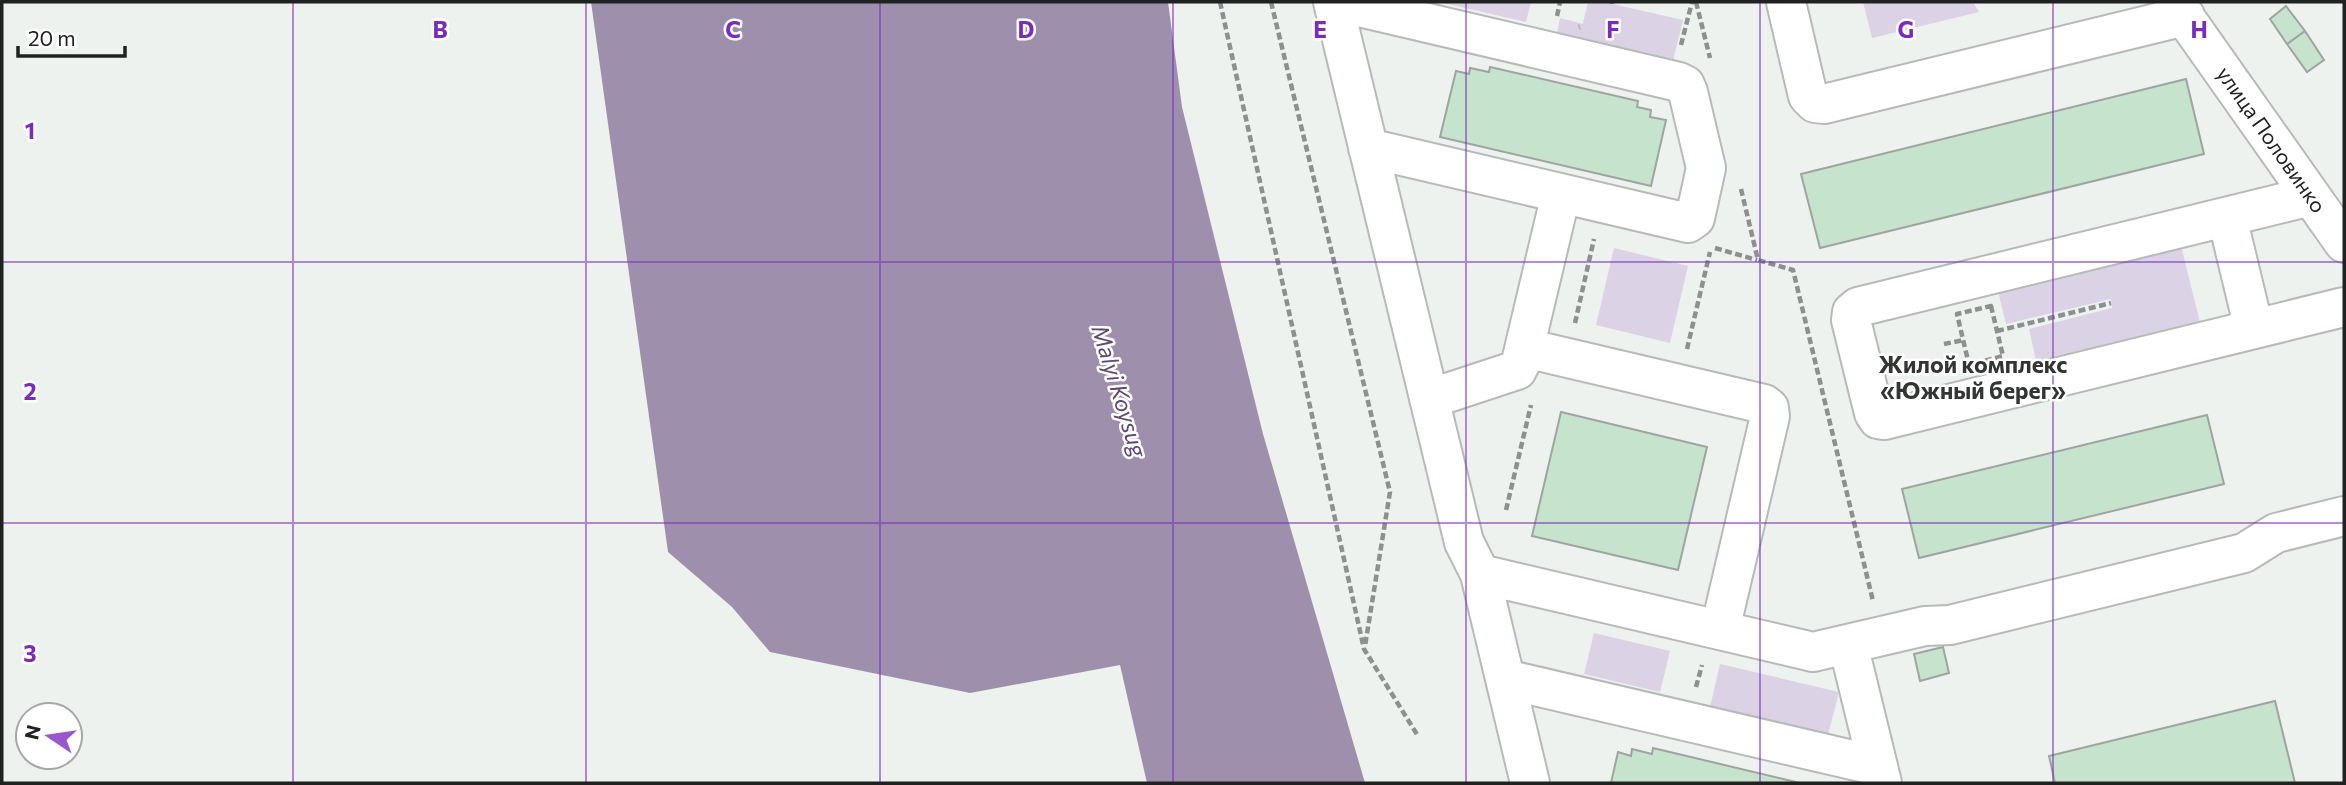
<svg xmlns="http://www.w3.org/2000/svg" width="2346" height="785" viewBox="0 0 2346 785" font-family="Commissioner,sans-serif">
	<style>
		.grass { fill: url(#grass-tufts) }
		.park { fill: #dbd2e5 }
		.water { fill: #9e90ad }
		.building { fill: #c6e3cd; stroke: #9fa4a0; stroke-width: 2 }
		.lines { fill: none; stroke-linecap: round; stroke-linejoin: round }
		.minor-casing { stroke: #b6bbb7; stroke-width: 42 }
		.path { stroke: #8d908e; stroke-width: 4.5; stroke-dasharray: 7 3.5; stroke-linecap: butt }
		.minor { stroke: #fff; stroke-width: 38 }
		.grid { fill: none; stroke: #7b2cbf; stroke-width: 2; stroke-opacity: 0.55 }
		.labels { text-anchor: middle; stroke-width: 5; stroke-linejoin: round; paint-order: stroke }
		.street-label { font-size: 21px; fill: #202221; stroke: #fff }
		.neighbourhood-label { font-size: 23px; font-weight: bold; fill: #323633; stroke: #fff }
		.water-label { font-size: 23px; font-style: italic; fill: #5e4772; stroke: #fff }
		.grid-label { font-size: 23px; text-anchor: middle; font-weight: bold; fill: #7b2cbf; stroke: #fff; stroke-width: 5; stroke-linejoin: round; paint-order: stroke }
	</style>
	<defs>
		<pattern id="grass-tufts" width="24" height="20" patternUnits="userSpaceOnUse" patternTransform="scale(1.75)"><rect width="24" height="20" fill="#dbd2e5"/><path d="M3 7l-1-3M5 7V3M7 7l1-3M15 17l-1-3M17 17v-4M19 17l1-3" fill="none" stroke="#bcb4c4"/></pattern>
	</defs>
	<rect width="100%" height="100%" fill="#edf2ee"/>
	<path class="grass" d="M 1560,18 L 1583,24 L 1580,39 L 1555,43 Z"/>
	<path class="park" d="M 1439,2 L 1531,2 L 1526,22 Z
		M 1588,2 L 1604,2 L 1683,20 L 1673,61 L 1579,39 Z
		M 1863,2 L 1973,2 L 1979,12 L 1872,38 Z
		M 2181,246 L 2200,322 L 2036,361 L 2029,329 L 2112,308 L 2111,299 L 2006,324 L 1998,291 Z
		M 1614,248 L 1688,266 L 1670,343 L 1596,325 Z
		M 1594,633 L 1670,651 L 1660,692 L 1584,674 Z
		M 1720,664 L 1839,692 L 1828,735 L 1710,707 Z"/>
	<path class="water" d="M 591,2 L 1168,2 L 1182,107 L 1263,434 L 1365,783 L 1147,783 L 1120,665 L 970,693 L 770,652 L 732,607 L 668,552 Z"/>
	<path class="building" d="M 2286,6 L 2305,31 L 2287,44 L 2270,19 Z
		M 2305,31 L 2324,60 L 2307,72 L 2287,44 Z
		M 1490,67 L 1638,101 L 1637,107 L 1651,110 L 1650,117 L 1666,120 L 1651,186 L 1440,137 L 1456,71 L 1469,74 L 1470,68 L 1489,72 Z
		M 2186,79 L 2204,154 L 1820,248 L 1801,174 Z
		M 1561,412 L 1707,447 L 1678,570 L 1532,536 Z
		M 2207,415 L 2224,484 L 1919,558 L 1902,489 Z
		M 1943,647 L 1949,673 L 1920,681 L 1914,654 Z
		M 2275,701 L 2295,783 L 2055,783 L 2049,756 Z
		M 1653,748 L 1800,783 L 1611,783 L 1618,752 L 1631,756 L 1632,749 L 1652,754 Z"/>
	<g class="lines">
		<defs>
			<path id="minor" d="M 1333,2 L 1464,542 L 1480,574 L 1530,783
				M 1338,2 L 1679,82 L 1685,85 L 1688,92 L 1706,168 L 1695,218 L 1688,223 L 1368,148
				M 1786,2 L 1808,96 L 1815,103 L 1824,104 L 2185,16
				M 2174,2 L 2344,243
				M 2311,196 L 1858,307 L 1852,312 L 1851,320 L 1874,413 L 1878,419 L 1884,420 L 2344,307
				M 2227,217 L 2254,329
				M 1525,348 L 1764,404 L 1769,408 L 1770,416 L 1720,630
				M 1429,399 L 1517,370 L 1521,362 L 1561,194
				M 1480,574 L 1813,652 L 1925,626 L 1950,625 L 2244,553 L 2276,533 L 2344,516
				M 1848,644 L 1882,783
				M 1505,679 L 1878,766"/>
		</defs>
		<use href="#minor" class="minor-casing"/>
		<path class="path" d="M 1220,2 L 1364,649 L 1418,736
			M 1271,2 L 1390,492 L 1365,646
			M 1696,2 L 1710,58
			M 1612,4 L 1612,2
			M 1557,16 L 1560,2
			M 1681,45 L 1692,2
			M 1741,189 L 1758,260 L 1793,270 L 1873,601
			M 1715,248 L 1757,260
			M 1991,306 L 2003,356 L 1969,365 L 1957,314 Z
			M 1575,323 L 1594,239
			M 1997,331 L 2111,303
			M 1944,344 L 1964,340
			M 1687,349 L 1710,252
			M 1506,510 L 1531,405
			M 1696,687 L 1702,665"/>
		<use href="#minor" class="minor"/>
	</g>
	<path class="grid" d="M 293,2 L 293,783M 586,2 L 586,783M 880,2 L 880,783M 1173,2 L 1173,783M 1466,2 L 1466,783M 1760,2 L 1760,783M 2053,2 L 2053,783M 2,262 L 2344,262M 2,523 L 2344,523"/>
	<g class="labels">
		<g class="street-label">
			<text transform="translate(2271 140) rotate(55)" y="7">улица Половинко</text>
		</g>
		<g class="neighbourhood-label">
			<text x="1973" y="373">Жилой комплекс<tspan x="1973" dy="26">«Южный берег»</tspan></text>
		</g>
		<g class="water-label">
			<text transform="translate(1119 391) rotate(73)" y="8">Malyi Koysug</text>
		</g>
	</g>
	<g class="grid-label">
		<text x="440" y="38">B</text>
		<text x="733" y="38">C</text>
		<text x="1026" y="38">D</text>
		<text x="1320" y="38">E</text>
		<text x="1613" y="38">F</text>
		<text x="1906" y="38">G</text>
		<text x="2199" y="38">H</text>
		<text x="30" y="139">1</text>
		<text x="30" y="400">2</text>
		<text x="30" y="662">3</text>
	</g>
	<rect width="2346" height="785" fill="none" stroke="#202221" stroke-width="7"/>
	<g transform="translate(49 736) rotate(283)"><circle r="33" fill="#ffffff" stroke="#a6a7a6" stroke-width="2"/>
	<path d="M0-5L12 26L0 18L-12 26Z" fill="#9957cd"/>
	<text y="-10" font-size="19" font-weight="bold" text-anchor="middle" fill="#202221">N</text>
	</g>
	<path d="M18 46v10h107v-10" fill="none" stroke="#202221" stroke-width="3.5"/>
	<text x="28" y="46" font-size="21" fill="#202221" stroke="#ffffff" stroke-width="5" paint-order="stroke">20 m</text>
</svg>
